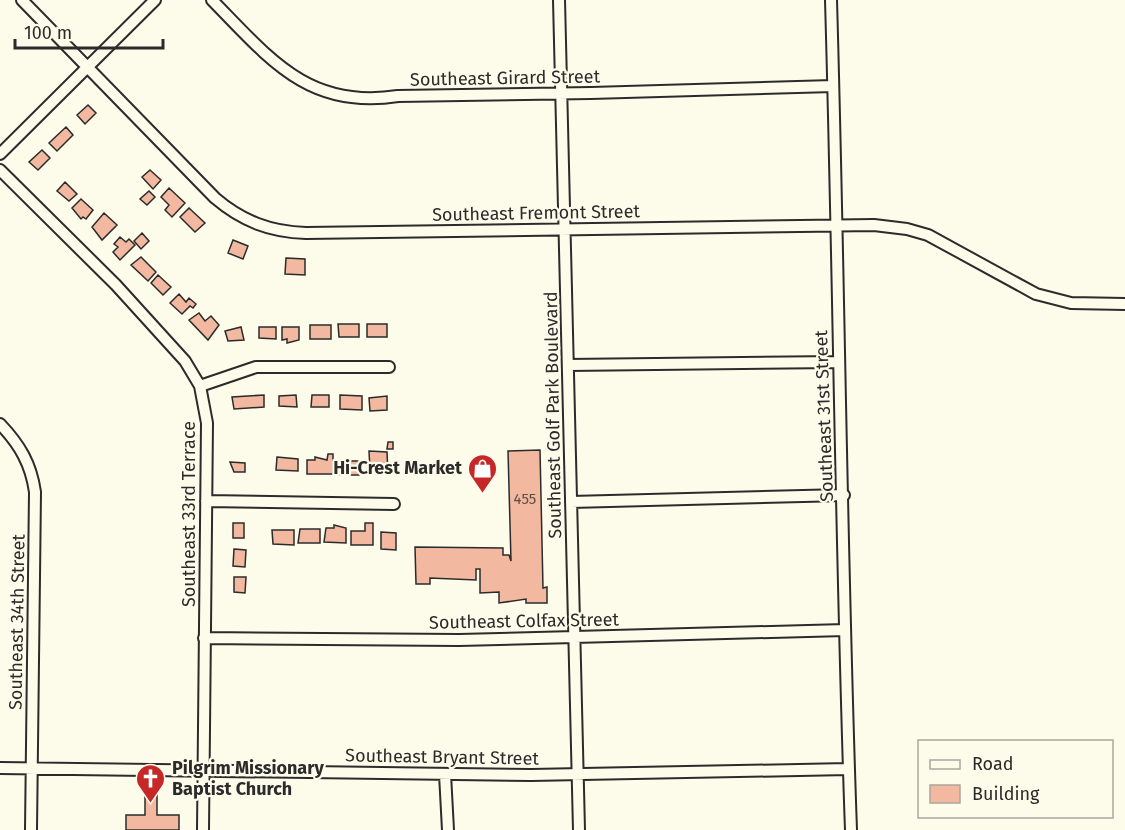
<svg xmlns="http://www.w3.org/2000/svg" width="1125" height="830" viewBox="0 0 1125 830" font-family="'Fira Sans',sans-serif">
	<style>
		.building { fill: #f2b8a0; stroke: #2b2b2b; stroke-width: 1.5 }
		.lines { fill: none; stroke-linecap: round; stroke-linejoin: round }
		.minor-casing { stroke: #2b2b2b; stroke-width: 14 }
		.minor { stroke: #fdfbea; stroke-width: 10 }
		.labels { text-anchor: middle; stroke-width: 4.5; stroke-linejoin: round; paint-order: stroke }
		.number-label { font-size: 15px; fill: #5d4e48 }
		.street-label { font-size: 18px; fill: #2b2b2b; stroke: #fdfbea }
		.poi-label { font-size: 18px; font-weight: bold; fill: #2b2b2b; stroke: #fdfbea; text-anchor: end }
	</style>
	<rect width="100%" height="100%" fill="#fdfbea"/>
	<path class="building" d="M 88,105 L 96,113 L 85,124 L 77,115 Z
		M 66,127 L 73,135 L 57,151 L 49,143 Z
		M 42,150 L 50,158 L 38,170 L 29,162 Z
		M 150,170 L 161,180 L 153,189 L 142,177 Z
		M 65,182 L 77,194 L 69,201 L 57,191 Z
		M 169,188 L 185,203 L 172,217 L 165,210 L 169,205 L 161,197 Z
		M 149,191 L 155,197 L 147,205 L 140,199 Z
		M 81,199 L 93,210 L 86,219 L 83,217 L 81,219 L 72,208 Z
		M 189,208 L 205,223 L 195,232 L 180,217 Z
		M 104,213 L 117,225 L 102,240 L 92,227 Z
		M 142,233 L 149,241 L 141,249 L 134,241 Z
		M 120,237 L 126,242 L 129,239 L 135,245 L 120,260 L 113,252 L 118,247 L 114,244 Z
		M 233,240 L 248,246 L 243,259 L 228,253 Z
		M 141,257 L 156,272 L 148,281 L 131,265 Z
		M 286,258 L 305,259 L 305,275 L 285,274 Z
		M 158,275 L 171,287 L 163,295 L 151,283 Z
		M 179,294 L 186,302 L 189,298 L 196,304 L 193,308 L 190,306 L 182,314 L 170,303 Z
		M 199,313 L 205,321 L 211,316 L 219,325 L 208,340 L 189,320 Z
		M 338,324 L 359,324 L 359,337 L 339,337 Z
		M 367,324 L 387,324 L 387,337 L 367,337 Z
		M 310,325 L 331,325 L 331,339 L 310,339 Z
		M 241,327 L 244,340 L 228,341 L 225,331 Z
		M 259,327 L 276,327 L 276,339 L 259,338 Z
		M 282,327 L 299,327 L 299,340 L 287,343 L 287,339 L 282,340 Z
		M 264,395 L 264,407 L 234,409 L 232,397 Z
		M 296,395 L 297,407 L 279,406 L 279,396 Z
		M 312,395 L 329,395 L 329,407 L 311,407 Z
		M 340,395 L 362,396 L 362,410 L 340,409 Z
		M 387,396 L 387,410 L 370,411 L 369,398 Z
		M 388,442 L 393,442 L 393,449 L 387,449 Z
		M 540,450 L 543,588 L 547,587 L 547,603 L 526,603 L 526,599 L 499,603 L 499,592 L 480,593 L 480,569 L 476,569 L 476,580 L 430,578 L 430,584 L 416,584 L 415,547 L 503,548 L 503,555 L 509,555 L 511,561 L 508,451 Z
		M 369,451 L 387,452 L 388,474 L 376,474 L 377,471 L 370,471 Z
		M 328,454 L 333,454 L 333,474 L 307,474 L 307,460 L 315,460 L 315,457 L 327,460 Z
		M 277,457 L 298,459 L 298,471 L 276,470 Z
		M 337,461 L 358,461 L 359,475 L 338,475 Z
		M 230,462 L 245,463 L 245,472 L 234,472 Z
		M 233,523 L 244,523 L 244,538 L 233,538 Z
		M 365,523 L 373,523 L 373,545 L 351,545 L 351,531 L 365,531 Z
		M 334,525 L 346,528 L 346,543 L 324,542 L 326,528 L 334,528 Z
		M 300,529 L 320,529 L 320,543 L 298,543 Z
		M 272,530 L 294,530 L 294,545 L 273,544 Z
		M 381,532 L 396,533 L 396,550 L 381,549 Z
		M 234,549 L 246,550 L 245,567 L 233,566 Z
		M 234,577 L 246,577 L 245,593 L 234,592 Z
		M 145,794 L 157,794 L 157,815 L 179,815 L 179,830 L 126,830 L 126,815 L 145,815 Z"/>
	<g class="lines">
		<defs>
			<path id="minor" d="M 22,0 L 215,198 C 242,221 270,232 306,233 L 874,225 L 907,229 L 928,235 L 1036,294 L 1071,303 L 1125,304
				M 212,0 C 269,58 308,110 398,96 L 591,93 L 833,86
				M 559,0 L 579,830
				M 831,0 C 839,277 841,553 851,830
				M 0,154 L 155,0
				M 0,170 L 116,285 L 185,361 L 200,386 L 207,423 L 203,830
				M 568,365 L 837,362
				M 200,386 L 256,367 L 389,367
				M 0,424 C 20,445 31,464 35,492 L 31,830
				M 206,501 L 394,504
				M 571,502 L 844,495
				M 204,638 L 459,640 L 845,630
				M 0,768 L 531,775 L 848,769
				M 445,774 L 448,830"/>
		</defs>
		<use href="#minor" class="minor-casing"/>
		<use href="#minor" class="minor"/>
	</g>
	<defs>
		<symbol id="shop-pin" viewBox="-11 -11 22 30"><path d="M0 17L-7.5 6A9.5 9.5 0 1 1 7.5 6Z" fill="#c62828" stroke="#fdfbea"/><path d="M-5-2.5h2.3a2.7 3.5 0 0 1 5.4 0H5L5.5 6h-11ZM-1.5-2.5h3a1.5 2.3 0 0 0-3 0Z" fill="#fff"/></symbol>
		<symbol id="church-pin" viewBox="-11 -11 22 30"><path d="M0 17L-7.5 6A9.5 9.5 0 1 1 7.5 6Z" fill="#c62828" stroke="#fdfbea"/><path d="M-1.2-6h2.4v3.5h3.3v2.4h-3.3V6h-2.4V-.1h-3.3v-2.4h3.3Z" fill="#fff"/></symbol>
	</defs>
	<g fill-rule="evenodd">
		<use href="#shop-pin" x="466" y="452" width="33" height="45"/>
		<use href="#church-pin" x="134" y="762" width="33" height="45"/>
	</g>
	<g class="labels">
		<g class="number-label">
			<text x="525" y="504">455</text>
		</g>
		<g class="street-label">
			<text transform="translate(505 78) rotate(-1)" y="6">Southeast Girard Street</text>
			<text transform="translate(536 213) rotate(-1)" y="6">Southeast Fremont Street</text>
			<text transform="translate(553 415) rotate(-91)" y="6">Southeast Golf Park Boulevard</text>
			<text transform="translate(824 416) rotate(-92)" y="6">Southeast 31st Street</text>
			<text transform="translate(189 514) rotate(-90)" y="6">Southeast 33rd Terrace</text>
			<text transform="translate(524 621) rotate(-1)" y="6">Southeast Colfax Street</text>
			<text transform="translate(17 622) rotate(-89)" y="6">Southeast 34th Street</text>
			<text transform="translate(442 757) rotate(1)" y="6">Southeast Bryant Street</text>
		</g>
		<g class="poi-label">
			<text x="462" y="474">Hi-Crest Market</text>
			<text x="172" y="774" text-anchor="start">Pilgrim Missionary<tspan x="172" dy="21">Baptist Church</tspan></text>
		</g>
	</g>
	<rect x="918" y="740" width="195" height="78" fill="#fdfbea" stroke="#a9a89e" stroke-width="1.5"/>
	<rect x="930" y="760" width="30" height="9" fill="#fdfbea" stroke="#a9a89e" stroke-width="1.5"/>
	<text x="972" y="770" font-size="18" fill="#2b2b2b">Road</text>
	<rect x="930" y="785" width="30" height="18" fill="#f2b8a0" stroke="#a9a89e" stroke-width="1.5"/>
	<text x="972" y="800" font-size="18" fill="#2b2b2b">Building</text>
	<path d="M15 39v9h148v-9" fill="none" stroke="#2b2b2b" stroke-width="3"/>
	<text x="24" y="39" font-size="18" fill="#2b2b2b" stroke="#fdfbea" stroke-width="4.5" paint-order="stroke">100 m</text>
</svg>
